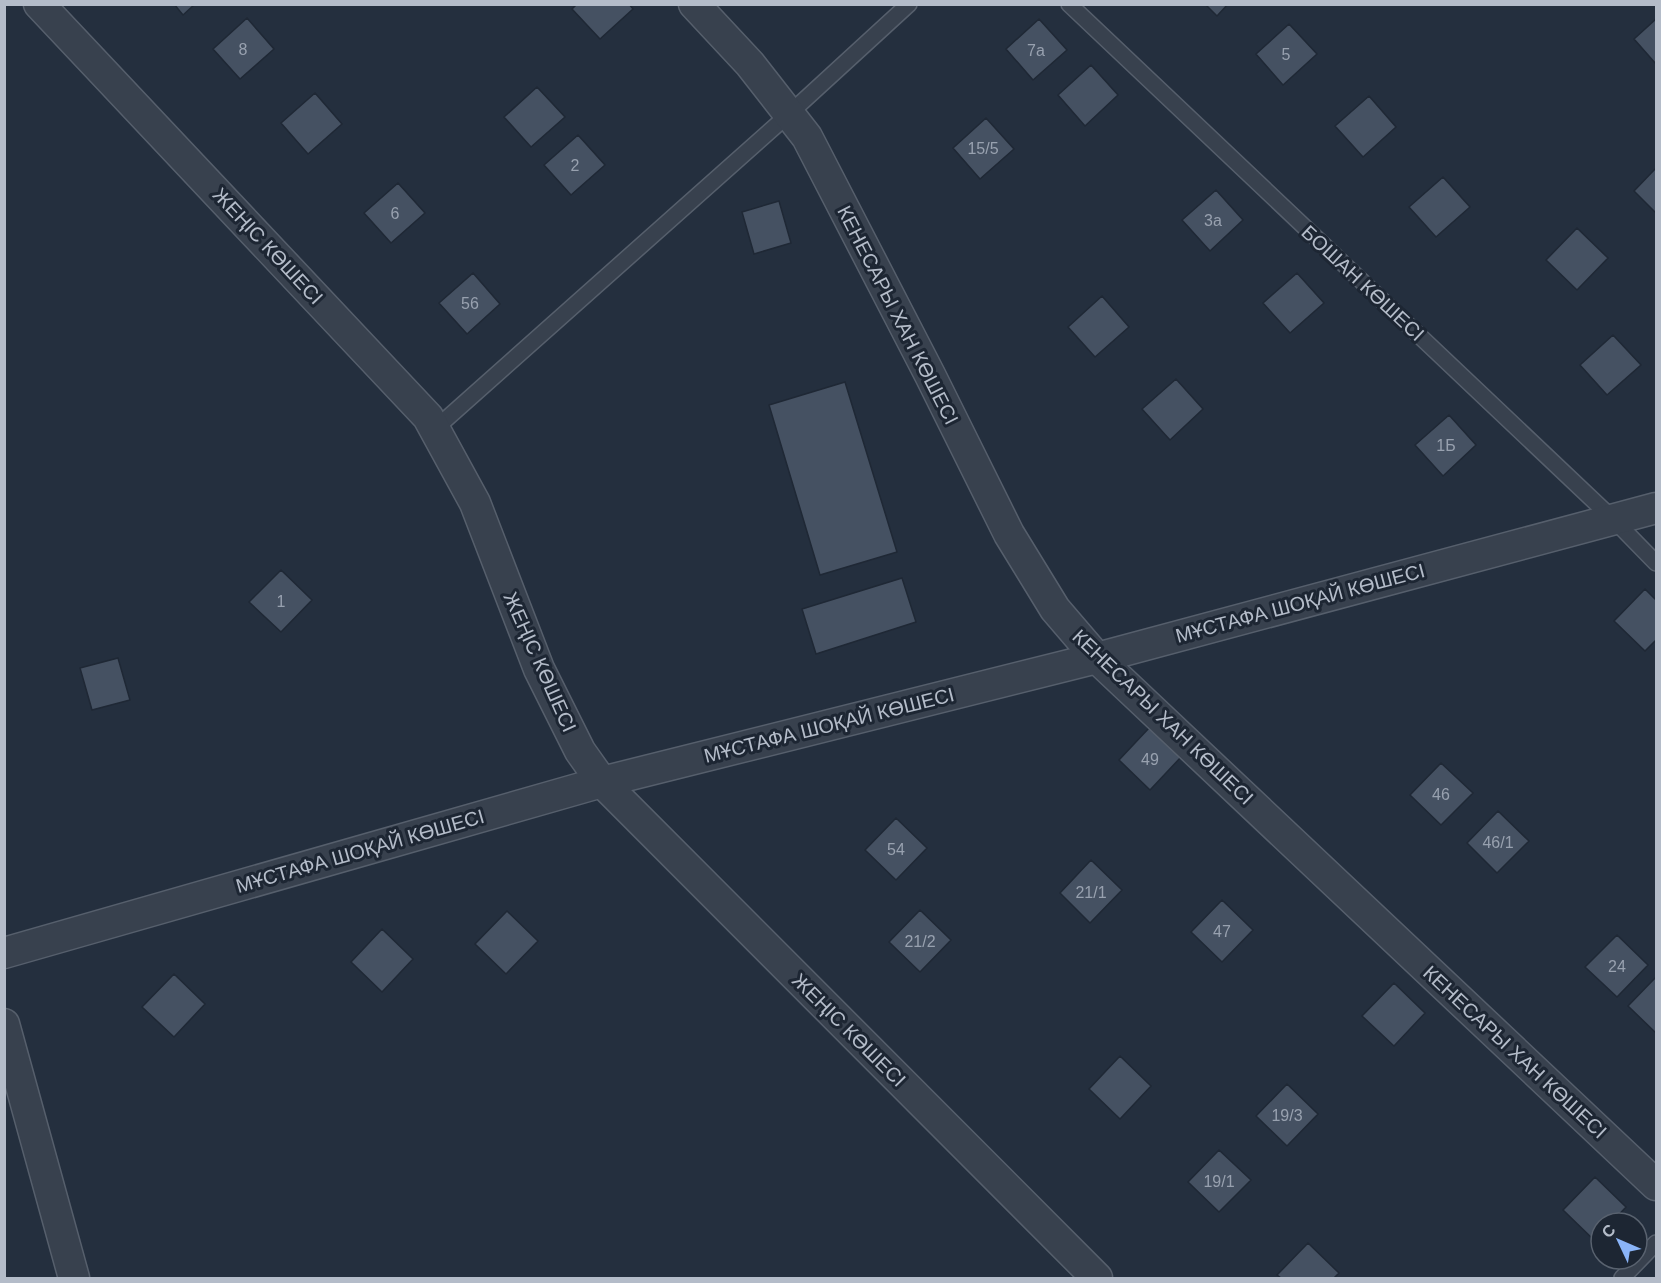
<svg xmlns="http://www.w3.org/2000/svg" width="1661" height="1283" viewBox="0 0 1661 1283" font-family="Helvetica,sans-serif">
	<style>
		.building { fill: #455162; stroke: #1f2835; stroke-width: 1.5 }
		.lines { fill: none; stroke-linecap: round; stroke-linejoin: round }
		.lane-casing { stroke: #565f6c; stroke-width: 18 }
		.street-casing { stroke: #565f6c; stroke-width: 33 }
		.lane { stroke: #38414e; stroke-width: 15 }
		.street { stroke: #38414e; stroke-width: 30 }
		.labels { text-anchor: middle; stroke-width: 6; stroke-linejoin: round; paint-order: stroke }
		.number-label { font-size: 16px; fill: #98a1af }
		.street-label { font-size: 20px; fill: #b4bcc9; stroke: #1d2633 }
	</style>
	<rect width="100%" height="100%" fill="#242f3e"/>
	<path class="building" d="M 174,4 L 195,4 L 183,15 Z
		M 577,4 L 629,4 L 633,9 L 600,39 L 572,9 Z
		M 1205,4 L 1228,4 L 1217,16 Z
		M 247,18 L 274,49 L 240,79 L 213,49 Z
		M 1039,19 L 1067,50 L 1033,80 L 1006,49 Z
		M 1656,19 L 1656,64 L 1634,39 Z
		M 1289,24 L 1317,54 L 1283,85 L 1256,54 Z
		M 1091,65 L 1118,95 L 1085,126 L 1058,95 Z
		M 537,87 L 565,117 L 531,147 L 504,117 Z
		M 315,93 L 342,124 L 308,154 L 281,123 Z
		M 1369,96 L 1396,127 L 1363,157 L 1335,126 Z
		M 986,118 L 1014,149 L 980,179 L 953,148 Z
		M 578,135 L 605,165 L 571,195 L 544,165 Z
		M 1656,168 L 1656,213 L 1634,191 Z
		M 1443,177 L 1470,207 L 1436,237 L 1409,207 Z
		M 398,183 L 425,213 L 391,243 L 364,213 Z
		M 1216,190 L 1243,220 L 1210,251 L 1182,220 Z
		M 779,201 L 791,243 L 754,254 L 742,212 Z
		M 1577,228 L 1608,258 L 1577,290 L 1546,260 Z
		M 473,273 L 500,304 L 467,334 L 439,303 Z
		M 1297,273 L 1324,303 L 1290,333 L 1263,303 Z
		M 1102,296 L 1129,327 L 1095,357 L 1068,327 Z
		M 1613,335 L 1641,365 L 1607,395 L 1580,365 Z
		M 1176,379 L 1203,409 L 1170,440 L 1142,409 Z
		M 845,382 L 897,552 L 820,575 L 769,405 Z
		M 1449,415 L 1476,445 L 1443,476 L 1415,445 Z
		M 281,570 L 312,600 L 281,632 L 249,602 Z
		M 902,578 L 916,622 L 816,654 L 802,609 Z
		M 1645,589 L 1656,600 L 1656,640 L 1645,651 L 1614,621 Z
		M 118,658 L 130,700 L 92,710 L 80,668 Z
		M 1150,727 L 1181,757 L 1150,790 L 1119,760 Z
		M 1441,763 L 1473,793 L 1441,825 L 1410,795 Z
		M 1498,811 L 1529,841 L 1497,873 L 1467,843 Z
		M 896,818 L 927,848 L 896,880 L 865,850 Z
		M 1091,860 L 1122,890 L 1090,923 L 1060,893 Z
		M 1222,900 L 1253,930 L 1222,962 L 1191,932 Z
		M 920,910 L 951,940 L 920,972 L 889,942 Z
		M 507,911 L 538,941 L 506,974 L 475,944 Z
		M 382,929 L 413,959 L 382,992 L 351,962 Z
		M 1617,935 L 1648,965 L 1617,997 L 1585,967 Z
		M 174,974 L 205,1004 L 174,1037 L 142,1007 Z
		M 1656,977 L 1656,1033 L 1628,1006 Z
		M 1394,983 L 1425,1013 L 1394,1046 L 1362,1016 Z
		M 1120,1056 L 1151,1086 L 1120,1119 L 1089,1089 Z
		M 1287,1084 L 1318,1114 L 1287,1146 L 1256,1116 Z
		M 1219,1150 L 1251,1180 L 1219,1212 L 1188,1182 Z
		M 1595,1177 L 1626,1207 L 1611,1223 L 1601,1223 L 1601,1233 L 1594,1240 L 1563,1210 Z
		M 1308,1243 L 1339,1273 L 1334,1278 L 1281,1278 L 1277,1275 Z"/>
	<g class="lines">
		<defs>
			<path id="lane" d="M 1069,4 L 1613,519 L 1656,563
				M 435,429 L 789,114 L 909,4
				M 1622,1278 L 1656,1243"/>
			<path id="street" d="M 39,4 L 428,417 L 475,503 L 539,669 L 580,751 L 602,782 L 1097,1278
				M 694,4 L 750,64 L 807,137 L 930,375 L 1009,534 L 1055,609 L 1097,658 L 1656,1185
				M 4,953 L 602,782 L 1097,658 L 1656,508
				M 4,1024 L 74,1278"/>
		</defs>
		<use href="#lane" class="lane-casing"/>
		<use href="#street" class="street-casing"/>
		<use href="#lane" class="lane"/>
		<use href="#street" class="street"/>
	</g>
	<g class="labels">
		<g class="number-label">
			<text x="243" y="55">8</text>
			<text x="1036" y="56">7а</text>
			<text x="1286" y="60">5</text>
			<text x="983" y="154">15/5</text>
			<text x="575" y="171">2</text>
			<text x="395" y="219">6</text>
			<text x="1213" y="226">3а</text>
			<text x="470" y="309">56</text>
			<text x="1446" y="451">1Б</text>
			<text x="281" y="607">1</text>
			<text x="1150" y="765">49</text>
			<text x="1441" y="800">46</text>
			<text x="1498" y="848">46/1</text>
			<text x="896" y="855">54</text>
			<text x="1091" y="898">21/1</text>
			<text x="1222" y="937">47</text>
			<text x="920" y="947">21/2</text>
			<text x="1617" y="972">24</text>
			<text x="1287" y="1121">19/3</text>
			<text x="1219" y="1187">19/1</text>
		</g>
		<g class="street-label">
			<text transform="translate(268 246) rotate(47)" y="7">ЖЕҢІС КӨШЕСІ</text>
			<text transform="translate(1363 283) rotate(43)" y="7">БОШАН КӨШЕСІ</text>
			<text transform="translate(898 315) rotate(63)" y="7">КЕНЕСАРЫ ХАН КӨШЕСІ</text>
			<text transform="translate(1300 603) rotate(-15)" y="7">МҰСТАФА ШОҚАЙ КӨШЕСІ</text>
			<text transform="translate(540 662) rotate(66)" y="7">ЖЕҢІС КӨШЕСІ</text>
			<text transform="translate(1163 717) rotate(44)" y="7">КЕНЕСАРЫ ХАН КӨШЕСІ</text>
			<text transform="translate(829 725) rotate(-14)" y="7">МҰСТАФА ШОҚАЙ КӨШЕСІ</text>
			<text transform="translate(360 851) rotate(-16)" y="7">МҰСТАФА ШОҚАЙ КӨШЕСІ</text>
			<text transform="translate(849 1030) rotate(45)" y="7">ЖЕҢІС КӨШЕСІ</text>
			<text transform="translate(1515 1052) rotate(43)" y="7">КЕНЕСАРЫ ХАН КӨШЕСІ</text>
		</g>
	</g>
	<rect width="1661" height="1283" fill="none" stroke="#b4bcc9" stroke-width="12"/>
	<g transform="translate(1619 1241) rotate(314)"><circle r="28" fill="#1d2633" stroke="#59626f" stroke-width="1.5"/>
	<path d="M0-4.5L10 22L0 15L-10 22Z" fill="#8ab4f8"/>
	<text y="-9" font-size="16" font-weight="bold" text-anchor="middle" fill="#b4bcc9">С</text>
	</g>
</svg>
